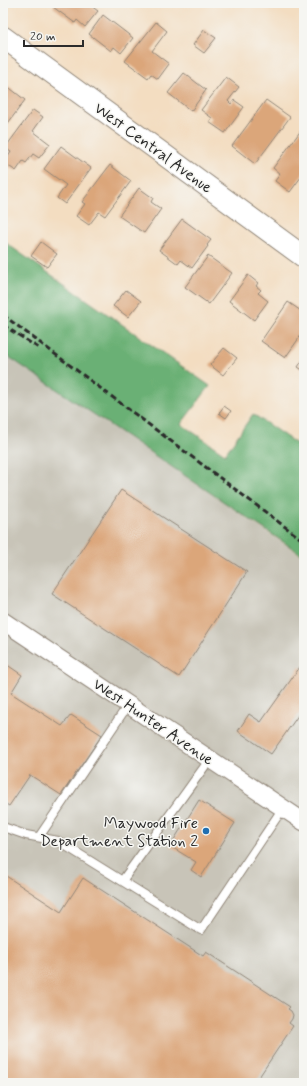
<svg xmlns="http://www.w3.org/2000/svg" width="307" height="1086" viewBox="0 0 307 1086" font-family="Mynerve,sans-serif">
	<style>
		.industrial { fill: #c8c4b8 }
		.forest { fill: #6ab074; stroke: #4a6e50 }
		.building { fill: #dba67a }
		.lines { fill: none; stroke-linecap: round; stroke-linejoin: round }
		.service-casing { stroke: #8f8476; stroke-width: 10 }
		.minor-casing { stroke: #8f8476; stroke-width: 19 }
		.tertiary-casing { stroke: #8f8476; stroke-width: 23 }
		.service { stroke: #fff; stroke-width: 8 }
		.minor { stroke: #fff; stroke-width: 17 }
		.tertiary { stroke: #fff; stroke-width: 21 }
		.rail { stroke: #2b2b2b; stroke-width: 3; stroke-dasharray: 6 3; stroke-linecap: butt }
		.poi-dot { fill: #1f6fb2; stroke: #f6f6f2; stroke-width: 1.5 }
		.labels { text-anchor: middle; stroke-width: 3; stroke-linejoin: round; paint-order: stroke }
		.street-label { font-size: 16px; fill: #2b2b2b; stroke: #f6f6f2 }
		.poi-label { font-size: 16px; fill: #2b2b2b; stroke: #f6f6f2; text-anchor: end }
	</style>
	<rect width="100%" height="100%" fill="#f6f6f2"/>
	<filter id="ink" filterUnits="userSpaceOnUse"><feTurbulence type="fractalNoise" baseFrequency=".025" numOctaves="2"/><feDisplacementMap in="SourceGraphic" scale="8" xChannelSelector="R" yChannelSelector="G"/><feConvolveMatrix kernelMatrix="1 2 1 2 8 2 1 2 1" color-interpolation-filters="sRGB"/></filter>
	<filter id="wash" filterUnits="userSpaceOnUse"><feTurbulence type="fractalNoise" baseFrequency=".012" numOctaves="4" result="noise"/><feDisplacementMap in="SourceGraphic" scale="16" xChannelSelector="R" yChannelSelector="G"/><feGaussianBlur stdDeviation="0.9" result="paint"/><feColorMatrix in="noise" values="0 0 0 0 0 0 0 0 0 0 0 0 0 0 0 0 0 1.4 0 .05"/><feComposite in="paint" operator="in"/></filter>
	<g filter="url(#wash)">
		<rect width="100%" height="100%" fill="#f3ddc1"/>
		<path class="industrial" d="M 3,353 L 304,557 L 304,1083 L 3,1083 Z"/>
		<path class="forest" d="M 3,241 L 210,386 L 181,424 L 225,454 L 253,414 L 304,449 L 304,556 L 3,353 Z"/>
		<g id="blocks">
			<path class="building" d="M 56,3 L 87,3 L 98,11 L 85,27 L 77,20 L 75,23 L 53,7 Z
				M 103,15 L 133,38 L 121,53 L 114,47 L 111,51 L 89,34 Z
				M 156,22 L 167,31 L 152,51 L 169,64 L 158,79 L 151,74 L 148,78 L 125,61 Z
				M 204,30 L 216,38 L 204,53 L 193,45 Z
				M 184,73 L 206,90 L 191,111 L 168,93 Z
				M 226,77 L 239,87 L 228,101 L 231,104 L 234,100 L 244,107 L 225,133 L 209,122 L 212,118 L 201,110 Z
				M 6,85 L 25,100 L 3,130 L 3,89 Z
				M 266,100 L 290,117 L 255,164 L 232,146 Z
				M 33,110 L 43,117 L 33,131 L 50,144 L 39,158 L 33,154 L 26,163 L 23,161 L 16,171 L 4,163 L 11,152 L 5,148 Z
				M 302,129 L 304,131 L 304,173 L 290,192 L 275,181 L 280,174 L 273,168 Z
				M 61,146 L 91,168 L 65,204 L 57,198 L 66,185 L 44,169 Z
				M 110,165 L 131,181 L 105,216 L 99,212 L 89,225 L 76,216 L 85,204 L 82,202 Z
				M 139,188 L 153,198 L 151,202 L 161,209 L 144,233 L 119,216 Z
				M 182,219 L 211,240 L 207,245 L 208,246 L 192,268 L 181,260 L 178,264 L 159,250 Z
				M 41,242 L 57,254 L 47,267 L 31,256 Z
				M 208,256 L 232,273 L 209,304 L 185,287 Z
				M 248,275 L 258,283 L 256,286 L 261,290 L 258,293 L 268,301 L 254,320 L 229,301 Z
				M 126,290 L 141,301 L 128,317 L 113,306 Z
				M 288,302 L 304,313 L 304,331 L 285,358 L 261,341 Z
				M 224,348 L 237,358 L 223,375 L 210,365 Z
				M 304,358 L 304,371 L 298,367 Z
				M 224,406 L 231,411 L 226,418 L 219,413 Z
				M 121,490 L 247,572 L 179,677 L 52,594 Z
				M 3,662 L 22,675 L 11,693 L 62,726 L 71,715 L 102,735 L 61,795 L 30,775 L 9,806 L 3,802 Z
				M 300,667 L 304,670 L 304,707 L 271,754 L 238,731 L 249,714 L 261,722 Z
				M 199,800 L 235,823 L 201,877 L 191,870 L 196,862 L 170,846 Z
				M 3,874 L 61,912 L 83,878 L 203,956 L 206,952 L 290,1007 L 288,1009 L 291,1011 L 293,1015 L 292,1019 L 289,1023 L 293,1026 L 255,1083 L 3,1083 Z"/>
		</g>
	</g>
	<g filter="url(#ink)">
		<use href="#blocks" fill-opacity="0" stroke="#8f8476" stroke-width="1"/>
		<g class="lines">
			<defs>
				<path id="service" d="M 3,827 L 26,835 L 58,841 L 201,930 L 283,808
					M 39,837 L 128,705
					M 122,881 L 210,759"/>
				<path id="minor" d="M 3,621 L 304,822"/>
				<path id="tertiary" d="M 3,37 L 304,257"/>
			</defs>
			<use href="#service" class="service-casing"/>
			<use href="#minor" class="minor-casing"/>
			<use href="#tertiary" class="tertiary-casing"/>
			<use href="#service" class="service"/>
			<use href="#minor" class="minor"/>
			<use href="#tertiary" class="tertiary"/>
			<path class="rail" d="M 3,315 L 304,541
				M 3,325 L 40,349"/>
		</g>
	</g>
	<circle class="poi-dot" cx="206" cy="831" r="4"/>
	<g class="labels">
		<g class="street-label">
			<text transform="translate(154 147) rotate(36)" y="6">West Central Avenue</text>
			<text transform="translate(154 721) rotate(34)" y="6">West Hunter Avenue</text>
		</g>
		<g class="poi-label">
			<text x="198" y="828">Maywood Fire<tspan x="198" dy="18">Department Station 2</tspan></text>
		</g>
	</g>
	<rect width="307" height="1086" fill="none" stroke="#f6f6f2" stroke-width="16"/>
	<path d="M24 40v6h59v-6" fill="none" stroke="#2b2b2b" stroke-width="2"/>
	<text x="30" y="40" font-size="12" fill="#2b2b2b" stroke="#f6f6f2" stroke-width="3" paint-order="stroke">20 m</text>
</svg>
